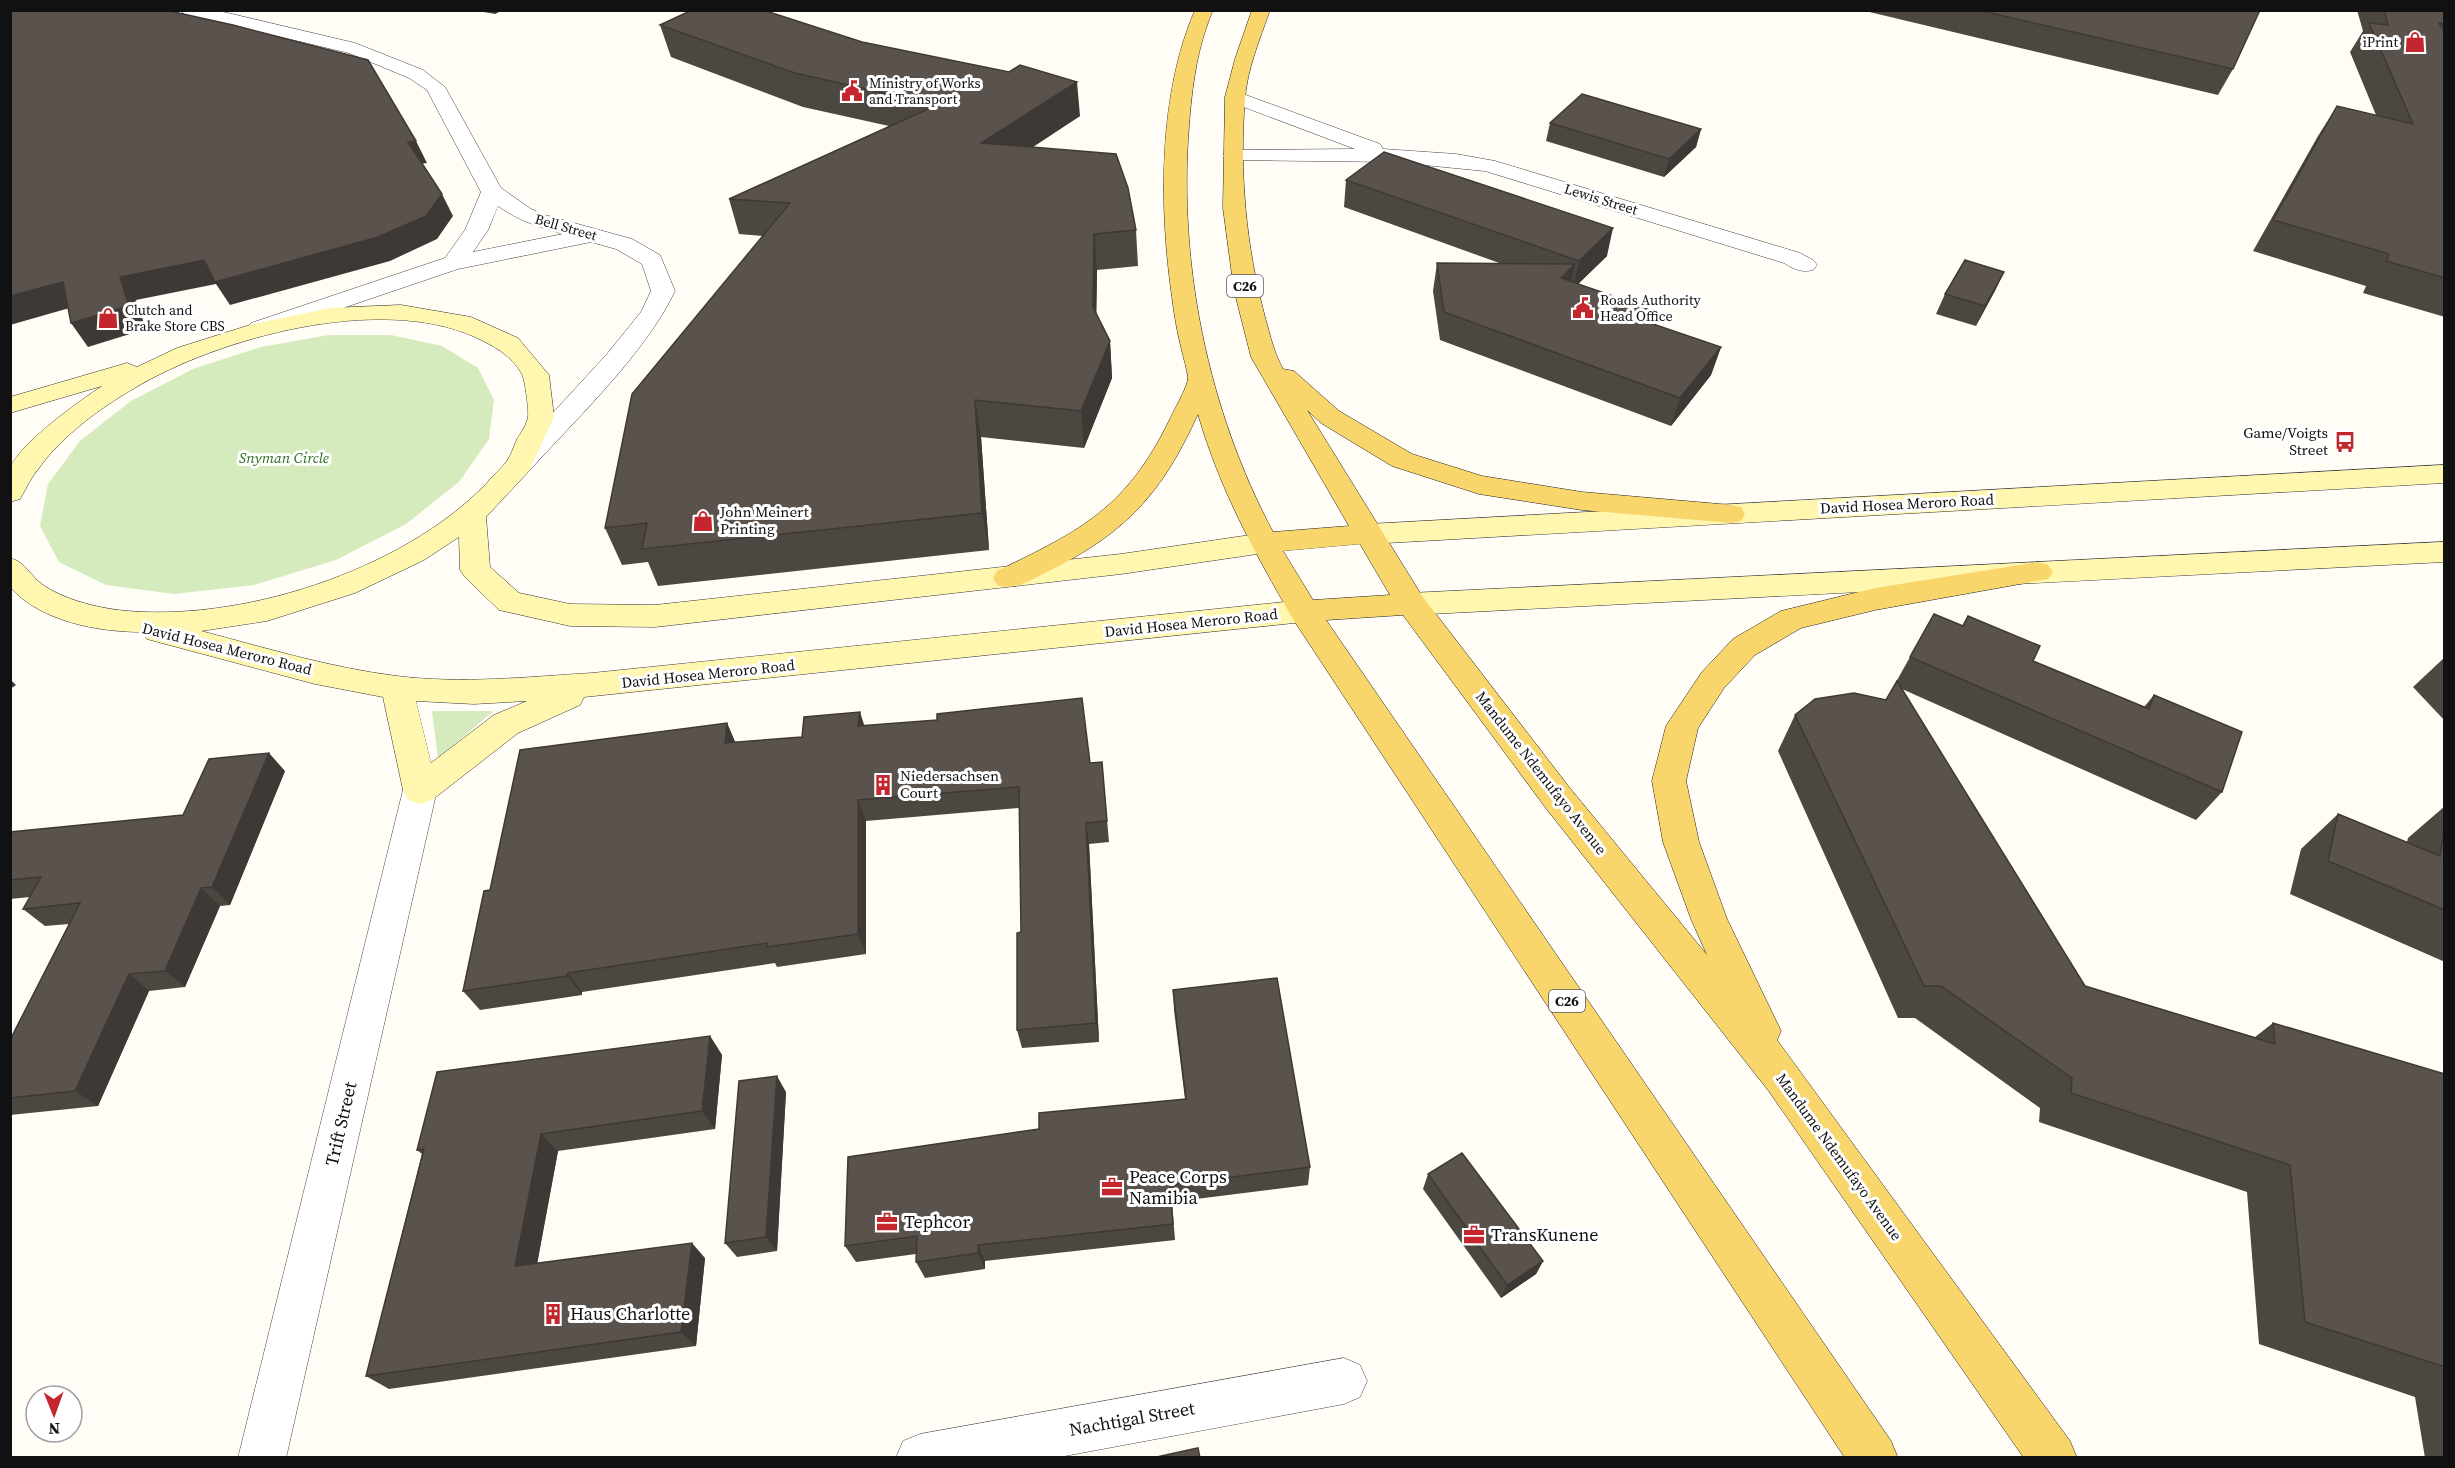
<svg xmlns="http://www.w3.org/2000/svg" width="2455" height="1468" viewBox="0 0 2455 1468" font-family="'Source Serif 4',serif">
	<style>
		.green { fill: #d5ebbd }
		.lines { fill: none; stroke-linecap: round; stroke-linejoin: round }
		.minor-casing { stroke: #444; stroke-width: 1 }
		.secondary-casing { stroke: #333; stroke-width: 1 }
		.primary-casing { stroke: #222; stroke-width: 1 }
		.minor { fill: #fff; fill-rule: evenodd }
		.secondary { fill: #fff6b0; fill-rule: evenodd }
		.primary { fill: #f9d66b; fill-rule: evenodd }
		.wall { fill: #4d4742 }
		.shaded-wall { fill: #3f3936 }
		.building { fill: #5a524d; stroke: #3f3936; stroke-width: 1.5 }
		.labels { text-anchor: middle; stroke-width: 6; stroke-linejoin: round; paint-order: stroke }
		.far-poi-label { font-size: 14px; fill: #111; stroke: #fff; text-anchor: start }
		.far-street-label { font-size: 14px; fill: #111; stroke: #fff }
		.shield { fill: #fff; stroke: #585858; stroke-width: 1.5 }
		.shield-label { font-size: 14px; font-weight: bold; fill: #111 }
		.poi-label { font-size: 15px; fill: #111; stroke: #fff; text-anchor: start }
		.park-label { font-size: 15px; font-style: italic; fill: #2f6b1f; stroke: #fff }
		.street-label { font-size: 15px; fill: #111; stroke: #fff }
		.near-street-label { font-size: 18px; fill: #111; stroke: #fff }
		.near-poi-label { font-size: 18px; fill: #111; stroke: #fff; text-anchor: start }
	</style>
	<rect width="100%" height="100%" fill="#fffdf5"/>
	<path class="green" d="M 329,335 L 391,335 L 442,346 L 478,368 L 494,400 L 489,439 L 459,482 L 406,524 L 336,560 L 254,585 L 174,594 L 106,585 L 59,562 L 40,526 L 48,484 L 80,441 L 131,401 L 193,369 L 261,347 Z
		M 432,711 L 493,711 L 438,759 Z"/>
	<g class="lines">
		<defs>
			<path id="minor" d="M 181,10 L 215,10 L 355,43 L 423,70 L 445,87 L 501,188 L 531,209 L 545,215 L 632,239 L 660,255 L 675,291 C 645,354 576,419 529,471 L 519,474 L 509,471 L 505,465 L 607,354 L 641,312 L 651,291 L 642,264 L 616,249 L 591,242 L 458,269 L 269,333 L 260,335 L 251,333 L 248,328 L 251,323 L 445,258 L 465,230 L 481,192 L 427,90 L 409,78 L 349,53 L 184,14 ZM 498,206 C 519,221 539,227 563,234 L 473,252 L 488,230 Z
				M 1235,91 L 1380,144 L 1383,149 L 1456,154 L 1495,161 L 1800,253 L 1813,260 L 1817,265 L 1813,270 C 1801,273 1794,269 1784,263 L 1485,171 L 1393,162 L 1226,160 L 1223,156 L 1226,152 L 1233,150 L 1355,149 L 1228,101 L 1225,97 L 1228,93 Z
				M 420,776 L 432,780 L 437,790 L 286,1458 L 238,1458 L 403,790 L 408,780 Z
				M 1344,1358 L 1360,1365 L 1367,1381 L 1360,1397 L 1344,1404 L 1054,1458 L 896,1458 L 903,1441 L 920,1434 Z"/>
			<path id="secondary" d="M 401,305 L 471,317 L 518,338 L 549,375 L 554,417 L 529,471 L 486,517 L 490,567 L 519,593 L 570,604 L 655,605 L 1121,554 L 1264,533 L 1274,536 L 1279,543 L 1274,550 L 1264,553 L 1121,574 L 655,627 L 570,626 L 499,610 L 465,577 L 460,570 L 459,537 L 424,560 L 355,593 L 267,621 L 201,631 C 266,648 331,668 397,676 C 461,684 527,677 592,673 L 1304,600 L 1315,603 L 1319,611 L 1315,619 L 1304,622 L 584,697 L 580,705 L 518,733 L 432,800 L 420,804 L 408,800 L 403,790 L 383,697 L 315,684 L 158,642 L 147,639 L 143,632 C 99,632 41,622 10,587 L 10,558 C 26,562 30,576 43,585 C 63,599 94,607 118,610 C 238,624 402,571 486,484 C 492,476 501,469 507,461 C 511,455 514,446 517,439 C 521,433 527,424 528,417 C 529,410 525,380 522,374 C 511,355 494,346 475,337 C 380,294 219,337 133,389 C 100,408 61,437 39,468 C 31,477 26,489 20,499 L 10,502 C 10,492 8,478 10,469 C 17,445 81,400 102,386 L 10,413 L 10,397 L 127,363 L 137,367 L 177,348 L 253,324 L 330,308 ZM 416,701 L 474,704 L 527,701 L 494,715 L 431,763 Z
				M 2444,465 L 2444,483 L 1369,544 L 1359,541 L 1355,534 L 1359,527 L 1369,524 Z
				M 2444,542 L 2444,562 L 1411,615 L 1400,612 L 1396,604 L 1400,596 L 1411,593 Z"/>
			<path id="primary" d="M 1195,10 L 1213,10 C 1197,47 1192,87 1189,126 C 1178,264 1208,410 1273,532 L 1349,526 L 1251,357 L 1234,290 L 1223,208 L 1225,97 L 1235,59 L 1252,10 L 1270,10 C 1260,39 1247,69 1245,99 C 1239,171 1246,247 1265,317 C 1270,335 1274,353 1283,369 L 1294,371 L 1339,411 L 1412,454 L 1482,476 L 1582,492 L 1731,505 L 1741,507 L 1745,514 L 1741,521 L 1731,523 L 1582,510 L 1479,494 L 1392,466 L 1321,423 L 1307,410 L 1422,596 L 1569,787 L 1707,955 L 1691,919 L 1663,842 L 1652,781 L 1666,726 L 1702,672 L 1733,639 L 1781,611 L 1875,588 L 2038,562 L 2048,565 L 2053,572 L 2048,579 L 1875,610 L 1801,628 L 1755,655 L 1724,688 L 1698,728 L 1686,781 L 1699,842 L 1727,919 L 1781,1031 L 1777,1040 L 2070,1441 L 2077,1458 L 2024,1458 L 1768,1090 L 1545,807 L 1403,615 L 1326,620 L 1891,1441 L 1898,1458 L 1845,1458 L 1293,619 C 1254,551 1220,490 1198,414 C 1162,493 1127,532 1049,571 C 1032,579 1016,591 997,585 L 993,578 L 997,571 C 1083,530 1127,507 1170,419 C 1174,410 1188,386 1188,378 C 1187,368 1183,357 1181,347 C 1177,331 1174,314 1172,297 C 1159,207 1158,95 1195,10 ZM 1360,544 L 1390,595 L 1313,600 L 1283,551 Z"/>
		</defs>
		<use href="#minor" class="minor-casing"/>
		<use href="#secondary" class="secondary-casing"/>
		<use href="#primary" class="primary-casing"/>
		<use href="#minor" class="minor"/>
		<use href="#secondary" class="secondary"/>
		<use href="#primary" class="primary"/>
	</g>
	<path class="wall" d="M 472,10 L 502,10 L 495,14 Z
		M 1861,10 L 2260,10 L 2233,69 L 2218,95 Z
		M 2357,10 L 2445,10 L 2445,317 L 2363,293 L 2366,286 L 2253,251 L 2318,136 L 2337,106 L 2376,115 L 2350,52 L 2363,31 Z
		M 660,25 L 1080,116 L 1032,147 L 1136,230 L 1138,266 L 1097,270 L 1096,315 L 1110,341 L 1112,378 L 1084,448 L 981,437 L 989,550 L 658,586 L 648,562 L 622,565 L 605,528 L 763,236 L 739,234 L 729,199 L 889,126 L 803,107 L 671,57 Z
		M 1550,123 L 1701,129 L 1696,147 L 1664,177 L 1546,141 Z
		M 1346,180 L 1607,256 L 1578,284 L 1659,312 L 1656,325 L 1721,347 L 1711,375 L 1671,426 L 1440,340 L 1433,291 L 1437,263 L 1502,264 L 1344,207 Z
		M 2004,272 L 1976,326 L 1936,314 L 1945,294 Z
		M 1934,614 L 1962,626 L 1968,616 L 2033,661 L 2144,707 L 2154,695 L 2222,792 L 2196,820 L 1902,689 L 2085,986 L 2255,1037 L 2273,1023 L 2445,1074 L 2445,1458 L 2425,1458 L 2415,1397 L 2259,1344 L 2247,1192 L 2039,1122 L 2040,1108 L 1915,1018 L 1898,1018 L 1778,751 L 1795,715 L 1886,700 Z
		M 2445,657 L 2445,721 L 2413,687 Z
		M 727,723 L 735,742 L 802,737 L 864,726 L 1090,763 L 1102,762 L 1109,842 L 1089,844 L 1099,1042 L 1022,1048 L 1017,1030 L 1021,932 L 1019,808 L 866,821 L 866,954 L 777,967 L 775,963 L 582,992 L 582,995 L 480,1010 L 463,991 L 490,890 Z
		M 285,771 L 230,905 L 220,906 L 185,987 L 149,991 L 98,1106 L 10,1115 L 10,1040 L 69,924 L 45,926 L 23,909 L 30,897 L 10,899 L 10,832 L 183,815 Z
		M 2445,806 L 2445,962 L 2290,894 L 2301,849 L 2338,814 L 2407,842 L 2408,838 Z
		M 1173,990 L 1310,1167 L 1308,1185 L 1172,1202 L 1175,1240 L 985,1261 L 985,1269 L 925,1278 L 916,1262 L 916,1254 L 856,1262 L 845,1246 L 1039,1129 L 1185,1099 L 1174,1010 Z
		M 710,1036 L 722,1055 L 715,1129 L 558,1151 L 537,1263 L 705,1258 L 696,1346 L 389,1389 L 366,1376 L 422,1154 L 417,1150 Z
		M 786,1092 L 777,1251 L 737,1257 L 725,1243 Z
		M 1428,1174 L 1543,1261 L 1536,1274 L 1501,1298 L 1423,1189 Z"/>
	<path class="shaded-wall" d="M 493,10 L 502,10 L 495,14 Z
		M 1077,82 L 1080,116 L 986,178 L 981,143 Z
		M 1701,129 L 1696,147 L 1664,177 L 1669,159 Z
		M 416,141 L 427,163 L 419,164 L 408,142 Z
		M 442,194 L 453,216 L 437,239 L 390,261 L 230,305 L 216,284 L 136,300 L 146,329 L 88,347 L 71,323 L 120,277 Z
		M 1613,228 L 1607,256 L 1573,289 L 1579,261 Z
		M 1094,234 L 1097,270 L 1096,343 L 1093,307 Z
		M 1575,264 L 1569,292 L 1561,278 Z
		M 2004,272 L 1995,291 L 1976,326 L 1985,306 Z
		M 63,282 L 80,305 L 10,325 L 10,296 Z
		M 1659,312 L 1651,340 L 1650,323 Z
		M 1110,341 L 1112,378 L 1084,448 L 1081,411 Z
		M 1721,347 L 1711,375 L 1671,426 L 1680,398 Z
		M 975,400 L 981,437 L 989,550 L 982,513 Z
		M 10,679 L 16,685 L 10,689 Z
		M 860,712 L 867,734 L 858,726 Z
		M 727,723 L 736,744 L 725,743 Z
		M 269,753 L 285,771 L 230,905 L 212,887 Z
		M 858,800 L 866,821 L 866,954 L 858,934 Z
		M 1086,823 L 1089,844 L 1099,1042 L 1096,1023 Z
		M 201,888 L 220,906 L 185,987 L 165,971 Z
		M 568,973 L 582,992 L 582,995 L 567,976 Z
		M 129,974 L 149,991 L 98,1106 L 75,1091 Z
		M 710,1036 L 722,1055 L 715,1129 L 702,1111 Z
		M 777,1076 L 786,1092 L 777,1251 L 766,1237 Z
		M 541,1134 L 558,1151 L 534,1281 L 515,1266 Z
		M 692,1243 L 705,1258 L 696,1346 L 681,1332 Z
		M 978,1245 L 985,1261 L 985,1269 L 978,1253 Z
		M 1543,1261 L 1536,1274 L 1501,1298 L 1507,1285 Z"/>
	<path class="building" d="M 10,10 L 165,10 L 233,25 L 368,60 L 416,141 L 408,142 L 442,194 L 426,216 L 378,237 L 215,282 L 204,260 L 120,277 L 129,306 L 71,323 L 63,282 L 10,296 Z
		M 692,10 L 763,10 L 862,42 L 1009,72 L 1020,65 L 1077,82 L 981,143 L 1116,154 L 1128,188 L 1136,230 L 1094,234 L 1093,307 L 1110,341 L 1081,411 L 975,400 L 982,513 L 642,549 L 647,523 L 605,528 L 632,394 L 790,203 L 729,199 L 937,105 L 795,73 L 660,25 Z
		M 1978,10 L 2260,10 L 2233,69 Z
		M 2384,10 L 2445,10 L 2445,24 L 2439,23 L 2445,33 L 2445,278 L 2386,261 L 2389,254 L 2273,220 L 2337,106 L 2413,124 L 2369,23 L 2388,25 Z
		M 1582,94 L 1701,129 L 1669,159 L 1550,123 Z
		M 1384,152 L 1613,228 L 1579,261 L 1346,180 Z
		M 1965,260 L 2004,272 L 1985,306 L 1945,294 Z
		M 1437,263 L 1575,264 L 1561,278 L 1659,312 L 1650,323 L 1721,347 L 1680,398 L 1444,312 Z
		M 1934,614 L 1963,626 L 1968,616 L 2040,646 L 2033,661 L 2149,709 L 2154,695 L 2242,732 L 2222,792 L 1910,657 Z
		M 1897,681 L 2085,986 L 2275,1044 L 2273,1023 L 2445,1074 L 2445,1367 L 2305,1322 L 2290,1165 L 2071,1093 L 2072,1078 L 1941,986 L 1924,986 L 1795,715 L 1815,699 L 1854,693 L 1886,700 Z
		M 1082,698 L 1090,763 L 1102,762 L 1107,821 L 1086,823 L 1096,1023 L 1017,1030 L 1017,933 L 1021,932 L 1019,787 L 858,800 L 858,934 L 767,947 L 767,943 L 568,973 L 567,976 L 463,991 L 484,891 L 490,890 L 520,750 L 727,723 L 725,743 L 802,737 L 804,717 L 860,712 L 858,726 L 937,720 L 937,714 Z
		M 269,753 L 212,887 L 201,888 L 165,971 L 129,974 L 75,1091 L 10,1098 L 10,1040 L 80,903 L 23,909 L 41,877 L 10,880 L 10,832 L 183,815 L 209,759 Z
		M 2338,814 L 2440,856 L 2445,826 L 2445,910 L 2328,861 Z
		M 1277,978 L 1310,1167 L 1170,1185 L 1173,1224 L 978,1245 L 978,1253 L 916,1262 L 917,1236 L 845,1246 L 848,1157 L 1039,1129 L 1039,1113 L 1186,1099 L 1173,990 Z
		M 710,1036 L 702,1111 L 541,1134 L 515,1266 L 692,1243 L 681,1332 L 366,1376 L 424,1149 L 417,1150 L 437,1072 Z
		M 777,1076 L 766,1237 L 725,1243 L 739,1081 Z
		M 1462,1153 L 1543,1261 L 1507,1285 L 1428,1174 Z
		M 1198,1448 L 1200,1458 L 1152,1458 Z"/>
	<defs>
		<symbol id="shop-bare" viewBox="-9 -9 18 18"><path d="M-5-2.5h2.3a2.7 3.5 0 0 1 5.4 0H5L5.5 6h-11ZM-1.5-2.5h3a1.5 2.3 0 0 0-3 0Z" fill="#c4262e" stroke="#fff" stroke-width="2.5" paint-order="stroke"/></symbol>
		<symbol id="civic-bare" viewBox="-9 -9 18 18"><path d="M-.6-6.5H3V-4.5H.6V-3L4-1V1h2V6H-6V1h2V-1L-.6-3ZM-1.2 2.5V6h2.4V2.5Z" fill="#c4262e" stroke="#fff" stroke-width="2.5" paint-order="stroke"/></symbol>
		<symbol id="bus-bare" viewBox="-9 -9 18 18"><path d="M-5-6H5V4H4V6H2V4H-2V6H-4V4H-5ZM-3.5-4V0h7V-4ZM-3.5 1.2v1.5H-2V1.2ZM2 1.2v1.5H3.5V1.2Z" fill="#c4262e" stroke="#fff" stroke-width="2.5" paint-order="stroke"/></symbol>
		<symbol id="building-bare" viewBox="-9 -9 18 18"><path d="M-4-6H4V6H1V3H-1V6H-4ZM-2.5-4.3h1.7v1.8h-1.7ZM.8-4.3h1.7v1.8H.8ZM-2.5-1h1.7V.8h-1.7ZM.8-1h1.7V.8H.8Z" fill="#c4262e" stroke="#fff" stroke-width="2.5" paint-order="stroke"/></symbol>
		<symbol id="office-bare" viewBox="-9 -9 18 18"><path d="M-6-3h4V-5.5h4V-3h4V5H-6ZM-1-4.5V-3h2v-1.5ZM-6 0V1H6V0Z" fill="#c4262e" stroke="#fff" stroke-width="2.5" paint-order="stroke"/></symbol>
	</defs>
	<g fill-rule="evenodd">
		<use href="#shop-bare" x="2400" y="27" width="30" height="30"/>
		<use href="#civic-bare" x="837" y="76" width="30" height="30"/>
		<use href="#civic-bare" x="1568" y="293" width="30" height="30"/>
		<use href="#shop-bare" x="93" y="303" width="30" height="30"/>
		<use href="#bus-bare" x="2330" y="427" width="30" height="30"/>
		<use href="#shop-bare" x="688" y="506" width="30" height="30"/>
		<use href="#building-bare" x="868" y="770" width="30" height="30"/>
		<use href="#office-bare" x="1097" y="1172" width="30" height="30"/>
		<use href="#office-bare" x="872" y="1207" width="30" height="30"/>
		<use href="#office-bare" x="1459" y="1220" width="30" height="30"/>
		<use href="#building-bare" x="538" y="1299" width="30" height="30"/>
	</g>
	<g class="labels">
		<g class="far-poi-label">
			<text x="2398" y="47" text-anchor="end">iPrint</text>
			<text x="869" y="88">Ministry of Works<tspan x="869" dy="16">and Transport</tspan></text>
			<text x="1600" y="305">Roads Authority<tspan x="1600" dy="16">Head Office</tspan></text>
			<text x="125" y="315">Clutch and<tspan x="125" dy="16">Brake Store CBS</tspan></text>
		</g>
		<g class="far-street-label">
			<text transform="translate(1601 199) rotate(17)" y="5">Lewis Street</text>
			<text transform="translate(566 227) rotate(16)" y="5">Bell Street</text>
		</g>
		<g class="shield">
			<rect x="1227" y="275" width="36" height="22" rx="4.5"/>
			<rect x="1549" y="990" width="36" height="22" rx="4.5"/>
		</g>
		<g class="shield-label">
			<text x="1245" y="291">C26</text>
			<text x="1567" y="1006">C26</text>
		</g>
		<g class="poi-label">
			<text x="2328" y="438" text-anchor="end">Game/Voigts<tspan x="2328" dy="17">Street</tspan></text>
			<text x="720" y="517">John Meinert<tspan x="720" dy="17">Printing</tspan></text>
			<text x="900" y="781">Niedersachsen<tspan x="900" dy="17">Court</tspan></text>
		</g>
		<g class="park-label">
			<text x="284" y="463">Snyman Circle</text>
		</g>
		<g class="street-label">
			<text transform="translate(1907 504) rotate(-3)" y="5">David Hosea Meroro Road</text>
			<text transform="translate(1191 623) rotate(-6)" y="5">David Hosea Meroro Road</text>
			<text transform="translate(227 649) rotate(14)" y="5">David Hosea Meroro Road</text>
			<text transform="translate(708 674) rotate(-6)" y="5">David Hosea Meroro Road</text>
			<text transform="translate(1541 773) rotate(52)" y="5">Mandume Ndemufayo Avenue</text>
			<text transform="translate(1839 1157) rotate(54)" y="5">Mandume Ndemufayo Avenue</text>
		</g>
		<g class="near-street-label">
			<text transform="translate(341 1124) rotate(-77)" y="6">Trift Street</text>
			<text transform="translate(1132 1419) rotate(-10)" y="6">Nachtigal Street</text>
		</g>
		<g class="near-poi-label">
			<text x="1129" y="1183">Peace Corps<tspan x="1129" dy="21">Namibia</tspan></text>
			<text x="904" y="1228">Tephcor</text>
			<text x="1491" y="1241">TransKunene</text>
			<text x="570" y="1320">Haus Charlotte</text>
		</g>
	</g>
	<rect width="2455" height="1468" fill="none" stroke="#111111" stroke-width="24"/>
	<g transform="translate(54 1414) rotate(179)"><circle r="28" fill="#ffffff" stroke="#a0a0a0" stroke-width="1.5"/>
	<path d="M0-4.5L10 22L0 15L-10 22Z" fill="#c4262e"/>
	<text y="-9" font-size="16" font-weight="bold" text-anchor="middle" fill="#111111">N</text>
	</g>
</svg>
